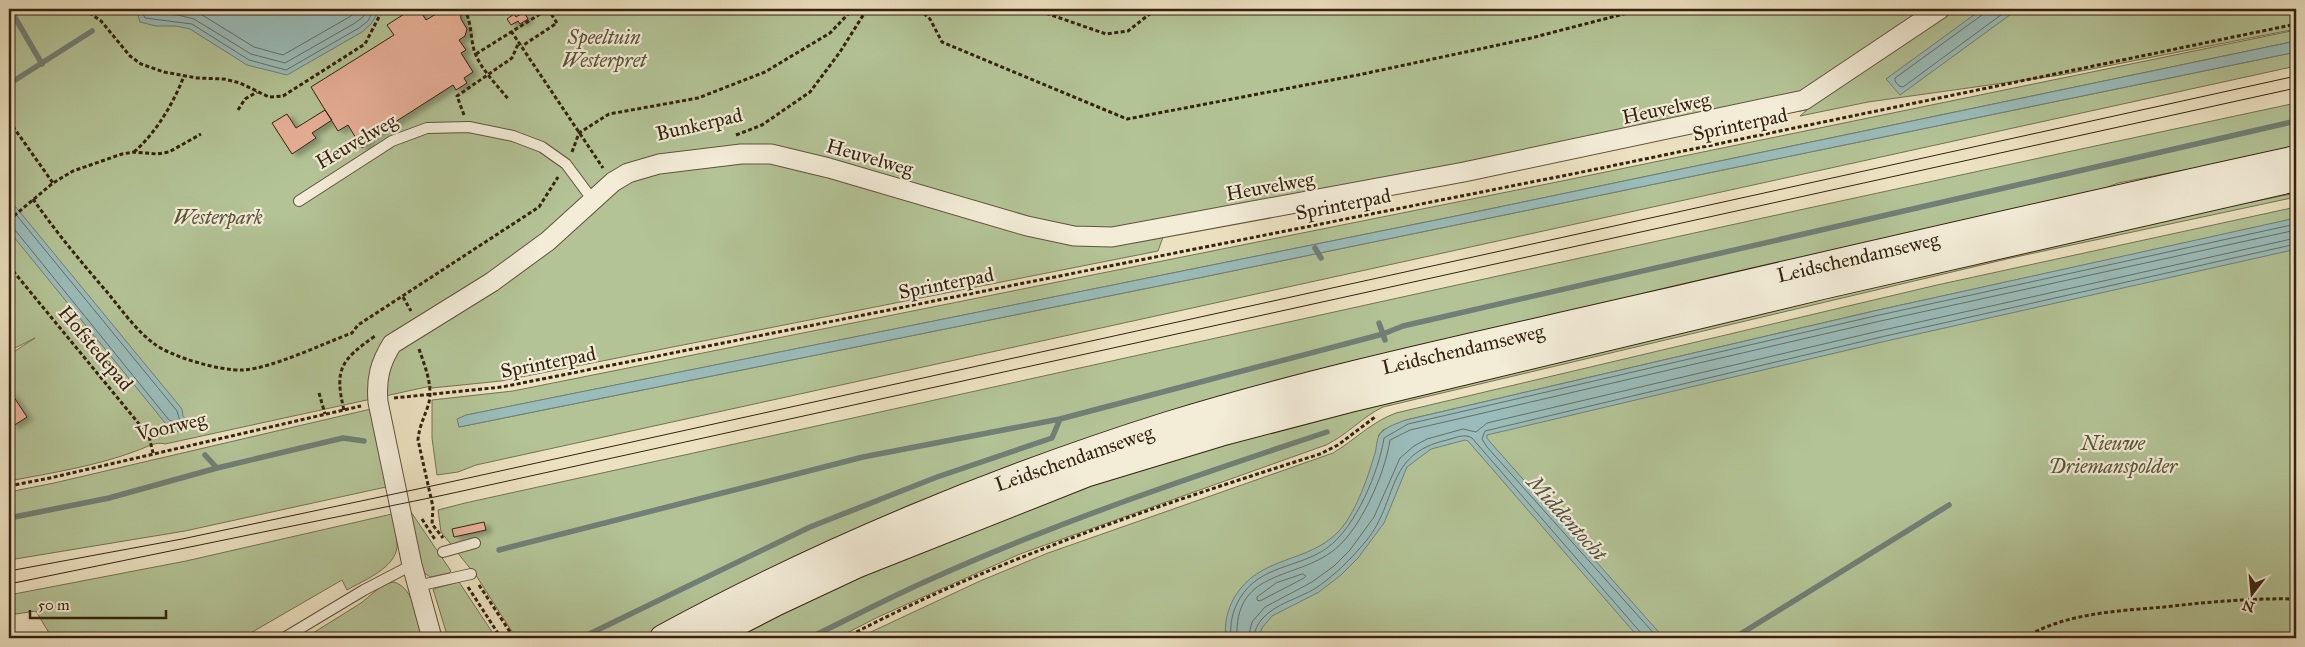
<svg xmlns="http://www.w3.org/2000/svg" width="2305" height="647" viewBox="0 0 2305 647" font-family="'IM FELL Great Primer',serif">
	<style>
		.green { fill: #b3c396; stroke: #747352 }
		.water { fill: #9abcba; stroke: #717f76 }
		.lines { fill: none; stroke-linecap: round; stroke-linejoin: round }
		.shore { stroke: #677064; stroke-width: 1 }
		.stream { stroke: #717f76; stroke-width: 5.5 }
		.building { fill: #e7af97; stroke: #34230f; filter: url(#shadow) }
		.service-casing { stroke: #62523c; stroke-width: 12 }
		.minor-casing { stroke: #62523c; stroke-width: 21 }
		.secondary-casing { stroke: #34230f; stroke-width: 28 }
		.path { stroke: #34230f; stroke-width: 3; stroke-dasharray: 4 2.5; stroke-linecap: butt }
		.service { stroke: #f3ecd7; stroke-width: 10 }
		.minor { stroke: #f3ecd7; stroke-width: 19 }
		.secondary { stroke: #f3ecd7; stroke-width: 26 }
		.tram { stroke: #34230f; stroke-width: 1 }
		.labels { text-anchor: middle; stroke-width: 4.5; stroke-linejoin: round; paint-order: stroke }
		.park-label { font-size: 20px; font-style: italic; fill: #5a5338; stroke: #f3ecd7 }
		.street-label { font-size: 20px; fill: #34230f; stroke: #f3ecd7 }
		.water-label { font-size: 21px; font-style: italic; fill: #535142; stroke: #f3ecd7 }
	</style>
	<defs>
		<filter id="shadow"><feDropShadow dx="5.5" dy="3" stdDeviation="2.5" flood-color="#0004"/></filter>
	</defs>
	<rect width="100%" height="100%" fill="#ece1c1"/>
	<filter id="stains"><feTurbulence type="fractalNoise" baseFrequency=".004" numOctaves="4"/><feColorMatrix values="0 0 0 0 .2 0 0 0 0 .09 0 0 0 0 .02 0 0 0 .5 -.17"/></filter>
	<radialGradient id="worn" r=".72"><stop offset=".6" stop-color="#630" stop-opacity="0"/><stop offset="1" stop-color="#630" stop-opacity=".3"/></radialGradient>
	<path class="green" d="M 9,9 L 2296,9 L 2296,29 L 2061,75 L 1868,102 L 1800,116 L 1807,110 L 1616,137 L 1163,237 L 1158,251 L 501,381 L 432,388 L 431,386 L 165,444 C 156,441 145,448 136,451 C 96,466 51,473 9,481 L 9,355 L 35,338 L 9,351 Z
		M 2296,30 L 2296,41 L 1456,216 L 467,415 L 458,419 L 459,427 L 1208,276 L 2296,52 L 2296,66 L 476,465 L 458,472 L 437,475 L 432,438 L 432,400 L 513,391 L 1562,181 Z
		M 2296,103 L 2296,152 L 2248,163 L 2184,170 L 2118,183 L 2067,203 L 1292,386 L 650,638 L 516,638 L 477,577 L 441,532 L 438,510 L 465,503 C 1075,370 1685,233 2296,103 Z
		M 2296,193 L 2296,197 L 2011,258 L 1383,407 C 1362,417 1347,435 1326,445 L 1020,554 L 878,617 L 837,638 L 721,638 L 937,537 L 1204,443 L 2193,207 L 2247,203 Z
		M 2296,207 L 2295,219 L 1874,311 L 1406,420 L 1383,430 L 1378,436 L 2296,225 L 2296,638 L 858,638 L 980,581 L 1048,553 L 1333,453 C 1355,440 1371,422 1396,413 L 1937,285 Z
		M 371,409 L 386,487 L 185,531 L 9,560 L 9,492 L 54,483 Z
		M 409,509 L 451,571 L 449,573 L 430,577 L 422,571 Z
		M 392,514 C 394,524 397,536 397,546 C 396,568 364,580 347,590 L 342,580 L 242,638 L 50,638 L 49,633 L 36,611 L 9,615 L 9,595 L 186,561 Z
		M 394,582 C 415,589 417,619 423,638 L 305,638 L 361,603 L 384,584 Z
		M 459,582 L 496,638 L 448,638 L 433,589 Z"/>
	<path class="water" d="M 136,9 L 380,9 L 371,24 L 362,32 L 287,75 L 247,65 L 190,29 L 176,26 L 156,26 L 140,22 Z
		M 1982,9 L 2018,9 L 1900,95 L 1886,79 Z
		M 2296,41 L 2296,52 L 1208,276 L 459,427 L 457,419 L 466,415 L 1456,216 Z
		M 9,177 L 12,183 L 10,198 L 15,206 L 182,409 L 183,416 L 188,422 L 176,433 L 166,424 L 9,231 Z
		M 2296,218 L 2296,249 L 2288,251 L 1882,342 L 1487,435 L 1487,438 L 1491,443 L 1664,638 L 1639,638 L 1468,441 L 1465,440 L 1431,449 L 1407,467 L 1384,523 L 1358,558 L 1341,575 L 1319,592 L 1272,616 L 1262,628 L 1259,638 L 1226,638 C 1224,624 1227,611 1234,598 C 1259,555 1307,564 1338,532 C 1354,516 1368,478 1374,456 C 1377,450 1376,439 1380,434 C 1385,427 1398,423 1406,420 L 1874,311 Z"/>
	<g class="lines">
		<path class="shore" d="M 141,9 L 145,18 L 192,24 L 249,60 L 286,70 L 359,28 L 368,21 L 374,9
			M 147,9 L 149,13 L 178,15 L 194,19 L 251,54 L 285,63 L 355,23 L 363,17 L 367,9
			M 185,9 L 199,13 L 254,47 L 283,55 L 351,16 L 359,9
			M 1985,9 L 1982,15 L 1895,78 L 1895,81 L 1899,86 L 1903,87 L 2009,9
			M 9,206 L 177,411 L 180,421 L 179,424 L 169,420 L 15,230 L 9,228
			M 1303,574 L 1306,576 L 1304,578 L 1260,601 L 1257,600 L 1257,597 L 1276,583 Z
			M 1231,638 C 1230,623 1232,612 1240,598 C 1260,565 1299,568 1327,548 C 1356,527 1379,471 1384,438 L 1408,424 L 1875,316 L 2296,224
			M 1237,638 C 1234,571 1291,580 1330,553 C 1359,534 1385,474 1390,440 L 1410,430 L 1876,322 L 2296,230
			M 1248,638 L 1252,622 L 1265,607 L 1312,582 L 1334,566 L 1350,550 L 1374,517 L 1400,458 L 1414,446 L 1427,439 L 1463,429 L 1476,432 L 1487,423 L 1879,331 L 2296,238
			M 1254,638 C 1254,631 1258,623 1263,618 C 1275,604 1300,598 1316,588 C 1335,575 1351,559 1366,541 C 1399,501 1384,454 1447,440 C 1455,438 1464,433 1472,438 L 1641,633 L 1643,638
			M 1658,638 L 1487,447 L 1482,439 L 1485,431 L 1881,337 L 2296,244"/>
		<path class="stream" d="M 10,9 L 42,64
			M 9,84 L 92,31
			M 1315,248 L 1321,258
			M 1379,323 L 1385,340
			M 205,455 L 217,468
			M 9,518 L 109,498 L 217,468 L 343,438 L 364,441
			M 499,550 L 863,457 L 1060,419 L 1383,334 L 1403,326 L 2296,121
			M 581,638 L 810,527 L 937,477 L 1052,438 L 1060,419
			M 809,638 C 849,619 888,598 929,580 C 1057,522 1194,476 1327,432
			M 1734,638 L 1949,505"/>
	</g>
	<path class="building" d="M 412,9 L 419,9 L 426,20 L 436,14 L 433,10 L 435,9 L 460,9 L 461,19 L 467,29 L 465,36 L 459,40 L 466,50 L 461,53 L 473,72 L 464,78 L 467,83 L 456,90 L 453,85 L 367,140 L 369,143 L 362,148 L 348,125 L 338,131 L 311,87 L 394,35 L 387,25 Z
		M 524,12 L 528,19 L 520,24 L 518,21 L 511,25 L 507,19 L 514,14 L 516,17 Z
		M 325,110 L 332,120 L 312,133 L 316,138 L 292,154 L 272,123 L 287,114 L 296,128 Z
		M 10,391 L 27,417 L 13,426 L 9,420 Z
		M 484,522 L 486,530 L 454,537 L 452,529 Z"/>
	<g class="lines">
		<defs>
			<path id="service" d="M 299,201 L 392,141 L 427,128 L 469,127 L 513,136 L 542,147 L 566,164 L 592,199
				M 443,552 L 475,543
				M 417,586 L 471,574
				M 20,638 L 24,638
				M 284,638 L 364,590 L 412,565"/>
			<path id="minor" d="M 432,638 L 412,565 L 378,402 C 376,379 380,363 392,344 L 492,282 L 548,241 L 613,182 L 628,173 L 659,164 L 741,154 L 771,154 L 829,168 L 1027,226 L 1074,236 L 1112,237 L 1464,172 L 1804,100 L 1940,9"/>
			<path id="secondary" d="M 663,638 C 820,552 997,479 1168,425 C 1321,378 1479,345 1635,309 C 1855,258 2075,207 2296,159
				M 707,638 L 777,602 L 856,565 L 1088,473 L 1220,433 L 1350,399 L 1822,286 L 2296,178"/>
		</defs>
		<use href="#service" class="service-casing"/>
		<use href="#minor" class="minor-casing"/>
		<use href="#secondary" class="secondary-casing"/>
		<path class="path" d="M 84,9 L 101,21 L 130,56 L 141,64 L 164,72 L 197,78 L 224,79 L 240,83 L 269,97 L 283,96 L 365,44 L 383,9
			M 464,9 C 472,21 470,39 475,53 C 482,71 498,86 509,100
			M 919,9 L 930,19 L 942,42 L 1127,119 L 1358,75 L 1531,38 L 1643,9
			M 1034,9 L 1106,34 L 1128,31 L 1156,9
			M 511,31 L 603,168
			M 476,54 L 548,9 L 557,23 L 522,46
			M 238,110 L 245,99 L 257,92
			M 464,115 L 457,96 L 512,58 L 519,42
			M 9,121 L 53,183
			M 736,135 L 762,125 L 810,92 L 840,52 L 867,9
			M 134,152 C 156,133 174,102 184,76
			M 572,152 L 579,133 L 609,114 L 698,98 L 765,72 L 830,33 L 853,9
			M 33,199 C 56,232 81,262 107,292 C 121,309 135,329 153,343 C 171,357 220,371 243,370 C 273,368 322,344 352,333 L 358,325 L 539,207 L 558,177
			M 9,220 L 53,183 L 73,171 L 122,154 L 134,152 L 157,154 L 169,152 L 201,134
			M 9,266 L 149,436 L 153,453
			M 403,297 L 411,311
			M 419,349 C 425,367 434,387 428,406 C 424,418 419,427 418,440 L 433,507 L 432,524 L 443,538
			M 319,393 L 325,414
			M 394,398 L 502,387 L 1587,171 L 2296,24
			M 344,410 C 334,369 341,360 375,336
			M 9,486 L 50,478 L 361,406
			M 422,519 L 436,541
			M 479,585 L 514,638
			M 468,587 L 501,638
			M 845,638 C 992,560 1162,504 1320,454 L 1338,445 L 1375,417
			M 2024,638 C 2065,613 2117,611 2164,607 C 2208,602 2251,598 2296,599"/>
		<use href="#service" class="service"/>
		<use href="#minor" class="minor"/>
		<use href="#secondary" class="secondary"/>
		<path class="tram" d="M 9,571 L 182,539 L 441,484 L 2296,76
			M 9,584 L 444,495 L 2296,88"/>
	</g>
	<g class="labels">
		<g class="park-label">
			<text x="604" y="44">Speeltuin<tspan x="604" dy="23">Westerpret</tspan></text>
			<text x="218" y="224">Westerpark</text>
			<text x="2113" y="450">Nieuwe<tspan x="2113" dy="23">Driemanspolder</tspan></text>
		</g>
		<g class="street-label">
			<text transform="translate(1666 108) rotate(-12)" y="7">Heuvelweg</text>
			<text transform="translate(699 124) rotate(-13)" y="7">Bunkerpad</text>
			<text transform="translate(1740 124) rotate(-12)" y="7">Sprinterpad</text>
			<text transform="translate(356 141) rotate(-30)" y="7">Heuvelweg</text>
			<text transform="translate(870 157) rotate(16)" y="7">Heuvelweg</text>
			<text transform="translate(1270 186) rotate(-10)" y="7">Heuvelweg</text>
			<text transform="translate(1343 204) rotate(-11)" y="7">Sprinterpad</text>
			<text transform="translate(1858 257) rotate(-13)" y="7">Leidschendamseweg</text>
			<text transform="translate(946 283) rotate(-11)" y="7">Sprinterpad</text>
			<text transform="translate(96 348) rotate(50)" y="7">Hofstedepad</text>
			<text transform="translate(1463 349) rotate(-13)" y="7">Leidschendamseweg</text>
			<text transform="translate(548 362) rotate(-11)" y="7">Sprinterpad</text>
			<text transform="translate(171 426) rotate(-13)" y="7">Voorweg</text>
			<text transform="translate(1074 458) rotate(-19)" y="7">Leidschendamseweg</text>
		</g>
		<g class="water-label">
			<text transform="translate(1567 518) rotate(48)" y="7">Middentocht</text>
		</g>
	</g>
	<rect width="2305" height="647" fill="none" stroke="#ece1c1" stroke-width="30"/>
	<rect x="10" y="10" width="2285" height="627" fill="none" stroke="#34230f" stroke-width="2.5"/>
	<rect x="15" y="15" width="2275" height="617" fill="none" stroke="#34230f"/>
	<g transform="translate(2252 594) rotate(196)" stroke="#f3ecd7" stroke-width="4" paint-order="stroke">
	<path d="M0-4L9 19L0 12L-9 19Z" fill="#34230f"/>
	<text y="-8" font-size="14" font-weight="bold" text-anchor="middle" fill="#34230f">N</text>
	</g>
	<path d="M30 610v8h136v-8" fill="none" stroke="#34230f" stroke-width="2.5"/>
	<text x="38" y="610" font-size="15" fill="#34230f" stroke="#f3ecd7" stroke-width="4" paint-order="stroke">50 m</text>
	<rect width="100%" height="100%" filter="url(#stains)"/>
	<rect width="100%" height="100%" fill="url(#worn)"/>
</svg>
